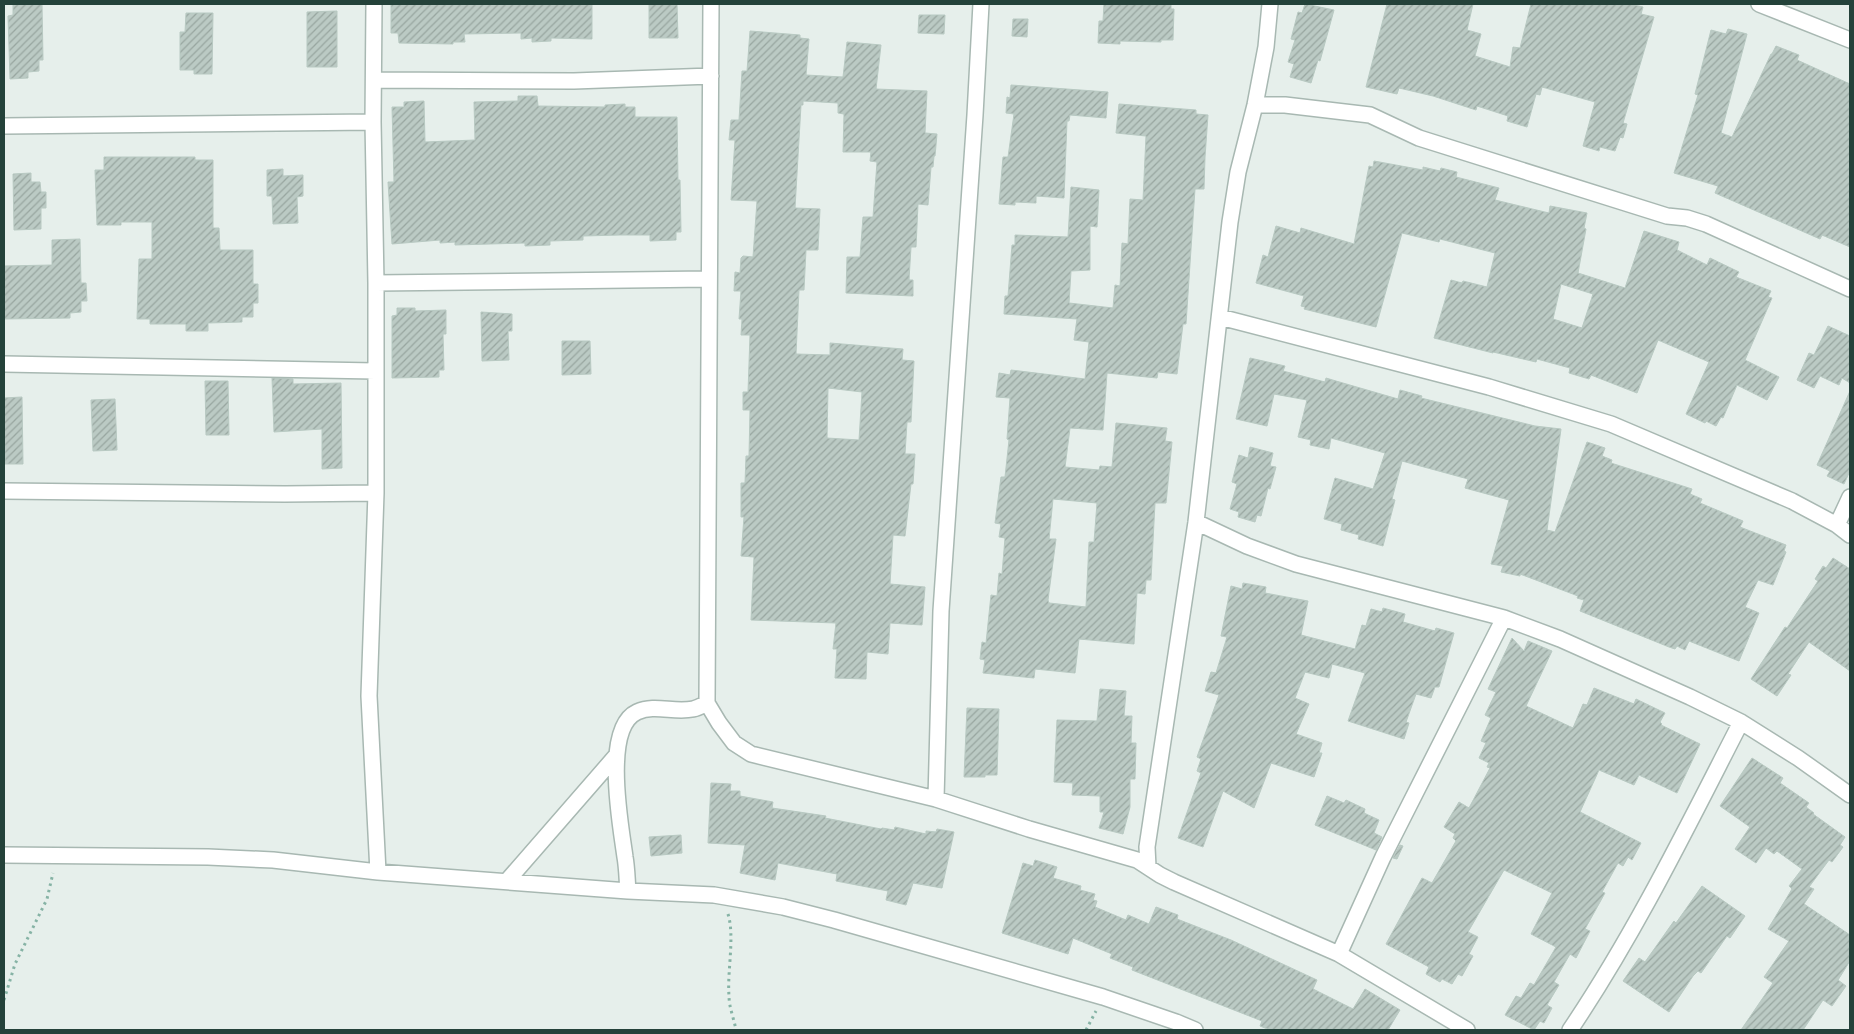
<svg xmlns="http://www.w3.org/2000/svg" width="1854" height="1034" viewBox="0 0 1854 1034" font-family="Overpass,sans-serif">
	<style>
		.building { fill: url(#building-hatch); stroke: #b8c9c2; fill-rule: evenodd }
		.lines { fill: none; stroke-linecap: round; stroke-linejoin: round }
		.street-casing { stroke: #a8b8b2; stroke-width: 18 }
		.path { stroke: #86b3a5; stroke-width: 3; stroke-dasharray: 2.5 4; stroke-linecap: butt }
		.street { stroke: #fff; stroke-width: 15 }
	</style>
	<defs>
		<pattern id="building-hatch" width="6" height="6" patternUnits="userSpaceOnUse" patternTransform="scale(1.25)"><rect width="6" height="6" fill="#bbcac4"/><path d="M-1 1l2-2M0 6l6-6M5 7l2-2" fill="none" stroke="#98a6a0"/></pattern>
	</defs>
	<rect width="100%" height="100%" fill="#e6efeb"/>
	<path class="building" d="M 13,4 L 42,4 L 43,60 L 39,60 L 39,71 L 28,72 L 28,78 L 10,79 L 8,16 L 13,15 Z
		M 391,4 L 592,4 L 592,39 L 551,38 L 551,41 L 532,42 L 532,38 L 521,39 L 521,33 L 464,34 L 465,42 L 453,42 L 453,44 L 399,43 L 398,33 L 391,33 Z
		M 649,4 L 677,4 L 678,38 L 649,38 Z
		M 1104,4 L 1171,4 L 1171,9 L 1174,9 L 1173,40 L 1161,40 L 1161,42 L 1120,41 L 1120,44 L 1098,43 L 1099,21 L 1103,21 Z
		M 1305,4 L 1334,10 L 1320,61 L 1318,60 L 1311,83 L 1290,77 L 1294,64 L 1288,62 L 1295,40 L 1291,39 L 1298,12 L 1302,13 Z
		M 1387,4 L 1473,4 L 1467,30 L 1481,34 L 1475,56 L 1510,67 L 1513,47 L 1520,48 L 1531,4 L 1630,4 L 1643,7 L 1641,14 L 1654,17 L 1623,123 L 1627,124 L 1623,138 L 1620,137 L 1615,151 L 1600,147 L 1599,151 L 1583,146 L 1595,102 L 1542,87 L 1540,95 L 1536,94 L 1527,127 L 1507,121 L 1508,116 L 1477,106 L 1476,110 L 1433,96 L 1399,88 L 1397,94 L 1366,87 Z
		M 337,11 L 337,67 L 307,67 L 307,12 Z
		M 186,13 L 213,13 L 212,74 L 194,74 L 194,70 L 180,70 L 180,32 L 185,32 Z
		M 919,15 L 945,15 L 944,34 L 918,33 Z
		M 1013,19 L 1028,19 L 1027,37 L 1012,36 Z
		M 1728,29 L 1747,34 L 1721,133 L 1732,137 L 1771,54 L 1772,54 L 1776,46 L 1799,55 L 1797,60 L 1850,84 L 1850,247 L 1822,235 L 1820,239 L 1715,193 L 1718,186 L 1674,173 L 1698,95 L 1695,94 L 1711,30 L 1726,34 Z
		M 750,31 L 800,35 L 800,38 L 809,39 L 806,75 L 843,77 L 847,42 L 881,45 L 876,89 L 927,91 L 925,133 L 937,134 L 935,156 L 934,156 L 933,167 L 931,167 L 928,205 L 918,204 L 916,247 L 911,247 L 909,280 L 913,280 L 913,296 L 846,293 L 847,257 L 860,257 L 863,217 L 873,217 L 877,162 L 870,161 L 871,152 L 843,152 L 844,114 L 838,113 L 838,103 L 803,101 L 803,105 L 801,105 L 795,208 L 820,209 L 818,250 L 806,250 L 804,290 L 799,290 L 796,354 L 830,355 L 830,343 L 903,349 L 902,360 L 914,361 L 911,422 L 907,422 L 905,454 L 915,454 L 913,484 L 911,484 L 905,536 L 893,535 L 890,584 L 925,587 L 922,625 L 890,623 L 888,654 L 867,652 L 866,679 L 835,678 L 837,649 L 833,649 L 836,623 L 751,620 L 754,557 L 741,556 L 744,517 L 741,517 L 741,483 L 745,483 L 746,456 L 749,456 L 750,410 L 743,410 L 743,392 L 748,392 L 750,335 L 741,335 L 742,319 L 739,319 L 741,291 L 734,291 L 735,272 L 740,273 L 741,258 L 743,256 L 753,257 L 757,201 L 731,200 L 735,140 L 729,140 L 731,120 L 739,120 L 742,71 L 747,71 ZM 828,388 L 862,392 L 859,440 L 827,438 Z
		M 1011,85 L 1108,92 L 1106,118 L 1070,115 L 1069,121 L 1067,121 L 1064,198 L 1036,196 L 1036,203 L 1015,202 L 1015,205 L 999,204 L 1003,157 L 1008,157 L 1014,114 L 1006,113 L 1007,97 L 1010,98 Z
		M 518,96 L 537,96 L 538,106 L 605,107 L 605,105 L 625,104 L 625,107 L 635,107 L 635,117 L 677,117 L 678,180 L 680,180 L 681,232 L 676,232 L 676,240 L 650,241 L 650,235 L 620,235 L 583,236 L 583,240 L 550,241 L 550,245 L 525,246 L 525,243 L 455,245 L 455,242 L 440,243 L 440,240 L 392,244 L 388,182 L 394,182 L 392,107 L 404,107 L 404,102 L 424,101 L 425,142 L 475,140 L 474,102 L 518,101 Z
		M 1119,104 L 1196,110 L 1196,114 L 1208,115 L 1205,157 L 1204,189 L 1195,189 L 1186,324 L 1183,324 L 1177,374 L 1158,372 L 1157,378 L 1107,373 L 1103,430 L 1070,428 L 1065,467 L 1099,470 L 1100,466 L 1112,467 L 1116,423 L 1167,428 L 1165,441 L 1172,442 L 1166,503 L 1155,503 L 1151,580 L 1146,580 L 1145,594 L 1137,593 L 1134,644 L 1079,639 L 1075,673 L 1035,669 L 1034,678 L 983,673 L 985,660 L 980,659 L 982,642 L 986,643 L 991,595 L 997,596 L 999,573 L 1002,574 L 1005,538 L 999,537 L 1001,524 L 995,523 L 1001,477 L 1005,477 L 1009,440 L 1007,439 L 1010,398 L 996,397 L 999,373 L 1010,375 L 1011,370 L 1085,379 L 1089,342 L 1074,340 L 1077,319 L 1004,314 L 1005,296 L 1008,296 L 1012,245 L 1015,245 L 1015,235 L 1068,237 L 1071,187 L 1099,190 L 1097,227 L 1090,226 L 1090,270 L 1071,271 L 1069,303 L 1113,308 L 1115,285 L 1120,286 L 1122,243 L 1128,244 L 1130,199 L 1143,200 L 1146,136 L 1116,133 ZM 1053,499 L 1097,503 L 1094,542 L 1089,542 L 1086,607 L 1049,603 L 1048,600 L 1056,539 L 1049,539 Z
		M 104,157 L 195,157 L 195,160 L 213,160 L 213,228 L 219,228 L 220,250 L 253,250 L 253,284 L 258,284 L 258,303 L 253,303 L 253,317 L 242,317 L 242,322 L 208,323 L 208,331 L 186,331 L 186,324 L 150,324 L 150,319 L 137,319 L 139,259 L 152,259 L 152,222 L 121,222 L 121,225 L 97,225 L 95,170 L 104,170 Z
		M 1374,161 L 1423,170 L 1423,167 L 1440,171 L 1441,168 L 1457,172 L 1456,177 L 1499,188 L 1495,200 L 1549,213 L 1550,206 L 1587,213 L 1584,228 L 1586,229 L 1578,273 L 1625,288 L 1644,231 L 1679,242 L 1677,250 L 1707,265 L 1710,258 L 1739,272 L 1736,277 L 1771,291 L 1768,297 L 1772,298 L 1745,360 L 1779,377 L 1767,400 L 1737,385 L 1723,418 L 1721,417 L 1716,426 L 1706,421 L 1705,423 L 1686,414 L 1709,362 L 1658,340 L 1637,393 L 1591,375 L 1589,379 L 1569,373 L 1570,368 L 1537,359 L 1536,362 L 1493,352 L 1493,353 L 1434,338 L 1451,280 L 1462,283 L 1463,281 L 1487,287 L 1495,253 L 1440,239 L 1439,242 L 1402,233 L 1376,327 L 1304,309 L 1305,307 L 1301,306 L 1304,296 L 1256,283 L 1263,255 L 1268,257 L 1276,226 L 1300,233 L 1301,228 L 1354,244 L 1369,166 L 1373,167 ZM 1561,284 L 1593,294 L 1582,328 L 1553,319 Z
		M 283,169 L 283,176 L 303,175 L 303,196 L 297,197 L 298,223 L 273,224 L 272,196 L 267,196 L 267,170 Z
		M 31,173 L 31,182 L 40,182 L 41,192 L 46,192 L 46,208 L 41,208 L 41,229 L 14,230 L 13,174 Z
		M 80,239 L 81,283 L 86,283 L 87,301 L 81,301 L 81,312 L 70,313 L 70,318 L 4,319 L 4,266 L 52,265 L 52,240 Z
		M 397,308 L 415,308 L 415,311 L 446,310 L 446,334 L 443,334 L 444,370 L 439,370 L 439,377 L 392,378 L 392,316 L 397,315 Z
		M 481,312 L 512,314 L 512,331 L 508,331 L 509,360 L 482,361 Z
		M 1828,326 L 1850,336 L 1850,383 L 1842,378 L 1839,385 L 1820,376 L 1814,388 L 1797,380 L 1809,353 L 1814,355 Z
		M 562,341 L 590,341 L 591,374 L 562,375 Z
		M 1250,358 L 1285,366 L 1283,371 L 1325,382 L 1326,378 L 1336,381 L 1398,399 L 1400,390 L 1422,396 L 1421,398 L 1535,426 L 1561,429 L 1547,530 L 1555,532 L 1587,442 L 1605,448 L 1602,456 L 1612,460 L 1611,463 L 1692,489 L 1690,494 L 1702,499 L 1700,503 L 1743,521 L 1740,527 L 1786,545 L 1784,551 L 1786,552 L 1773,585 L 1758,580 L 1745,607 L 1759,613 L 1739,661 L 1689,641 L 1685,650 L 1677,646 L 1675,649 L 1669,647 L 1580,611 L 1584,600 L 1577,598 L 1578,596 L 1520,574 L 1520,576 L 1501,572 L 1503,566 L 1491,564 L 1509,500 L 1465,488 L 1468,479 L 1402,461 L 1392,499 L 1395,500 L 1383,546 L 1358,539 L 1359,535 L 1341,530 L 1342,524 L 1324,519 L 1335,478 L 1373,489 L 1385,453 L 1331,438 L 1329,449 L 1310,445 L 1311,440 L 1298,437 L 1307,400 L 1274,394 L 1267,426 L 1236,419 Z
		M 272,378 L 293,379 L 293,384 L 341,383 L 342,468 L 322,469 L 322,429 L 274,432 Z
		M 205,381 L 228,381 L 229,435 L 206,435 Z
		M 1850,391 L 1850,471 L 1844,484 L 1827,476 L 1830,471 L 1817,465 Z
		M 22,397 L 23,464 L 5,464 L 4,398 Z
		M 115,399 L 117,450 L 93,451 L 91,400 Z
		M 1250,447 L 1273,453 L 1270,466 L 1276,467 L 1270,489 L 1268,488 L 1261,516 L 1257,515 L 1255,522 L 1238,517 L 1239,512 L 1230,509 L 1237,484 L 1232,482 L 1239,455 L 1248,458 Z
		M 1833,558 L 1850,569 L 1850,671 L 1809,642 L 1788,674 L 1791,675 L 1777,696 L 1751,679 L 1785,627 L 1787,628 L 1818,581 L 1815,579 L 1823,566 L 1826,568 Z
		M 1243,583 L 1266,587 L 1265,593 L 1308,601 L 1301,635 L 1355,649 L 1362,625 L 1366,626 L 1371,609 L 1382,612 L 1383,608 L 1405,614 L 1403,622 L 1435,631 L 1436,628 L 1454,633 L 1439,687 L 1435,687 L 1431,698 L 1416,694 L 1406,722 L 1409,723 L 1404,739 L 1348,721 L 1365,673 L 1332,664 L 1329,678 L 1305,672 L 1295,698 L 1309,704 L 1296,734 L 1322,743 L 1319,753 L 1322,753 L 1314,777 L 1271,763 L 1254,808 L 1223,791 L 1203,847 L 1178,838 L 1201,773 L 1197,771 L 1201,759 L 1197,757 L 1219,695 L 1205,691 L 1211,672 L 1216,673 L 1227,637 L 1221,636 L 1231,586 L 1242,589 Z
		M 1512,638 L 1524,651 L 1528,641 L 1552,651 L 1526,706 L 1573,728 L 1583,704 L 1587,705 L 1594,688 L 1634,704 L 1636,699 L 1665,713 L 1660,722 L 1662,724 L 1661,725 L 1700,744 L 1677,793 L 1639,775 L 1634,785 L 1599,770 L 1580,812 L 1641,843 L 1632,860 L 1628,857 L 1623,866 L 1618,863 L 1602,892 L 1605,893 L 1585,929 L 1590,931 L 1576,958 L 1570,954 L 1554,982 L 1559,985 L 1547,1005 L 1552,1008 L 1544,1023 L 1540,1021 L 1534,1030 L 1505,1015 L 1516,996 L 1521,998 L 1530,983 L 1534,985 L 1556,947 L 1531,934 L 1552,893 L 1504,870 L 1468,932 L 1478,937 L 1469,954 L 1473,956 L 1462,976 L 1458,974 L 1452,984 L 1442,979 L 1440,982 L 1426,974 L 1429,967 L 1386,944 L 1422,878 L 1432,883 L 1456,841 L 1453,838 L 1455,834 L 1444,827 L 1459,802 L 1469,808 L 1490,768 L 1487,767 L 1489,763 L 1479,758 L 1486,743 L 1481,741 L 1491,718 L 1485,715 L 1496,692 L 1488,689 Z
		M 1100,689 L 1126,691 L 1124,716 L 1132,716 L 1131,743 L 1136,743 L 1135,779 L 1130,779 L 1130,807 L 1123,834 L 1099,828 L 1104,812 L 1100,812 L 1100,796 L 1072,795 L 1073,783 L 1054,782 L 1057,720 L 1097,721 Z
		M 967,708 L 999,709 L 997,775 L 985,775 L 985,777 L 964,777 Z
		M 1752,758 L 1783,778 L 1780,783 L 1809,803 L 1806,807 L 1814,813 L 1813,814 L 1845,837 L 1840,845 L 1843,847 L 1832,862 L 1829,860 L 1809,887 L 1814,889 L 1804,904 L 1850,935 L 1850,961 L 1838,980 L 1846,986 L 1832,1006 L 1823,1000 L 1803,1030 L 1741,1030 L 1773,983 L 1764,977 L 1789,941 L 1768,929 L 1792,889 L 1789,886 L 1802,869 L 1777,851 L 1774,854 L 1766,848 L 1756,863 L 1735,849 L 1750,827 L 1720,806 Z
		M 711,783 L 731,784 L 730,791 L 740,791 L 740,796 L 773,802 L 772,808 L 826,816 L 825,818 L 881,829 L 882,828 L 894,830 L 895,827 L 926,834 L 926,831 L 936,832 L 937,829 L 954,832 L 942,888 L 913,883 L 906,905 L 886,900 L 888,891 L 836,881 L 837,874 L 778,863 L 775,880 L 740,873 L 745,845 L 708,843 Z
		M 1327,796 L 1344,803 L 1346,800 L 1365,809 L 1364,813 L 1379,820 L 1374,833 L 1382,837 L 1376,850 L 1315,825 Z
		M 681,835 L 682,853 L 651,856 L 649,837 Z
		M 1400,845 L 1403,846 L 1397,859 L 1393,858 Z
		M 1035,860 L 1057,867 L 1053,878 L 1081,886 L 1080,890 L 1095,894 L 1093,900 L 1097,901 L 1095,907 L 1126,920 L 1128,915 L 1149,924 L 1156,907 L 1178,915 L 1177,919 L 1231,940 L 1317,980 L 1313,989 L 1353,1009 L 1365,989 L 1400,1010 L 1388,1030 L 1270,1030 L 1260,1026 L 1262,1021 L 1132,970 L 1133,967 L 1110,958 L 1112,954 L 1073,938 L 1068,954 L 1002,933 L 1023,863 L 1033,866 Z
		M 1702,886 L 1745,916 L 1730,938 L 1727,936 L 1701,973 L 1698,971 L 1693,976 L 1669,1012 L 1623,981 L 1639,958 L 1645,962 L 1674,921 L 1676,923 Z"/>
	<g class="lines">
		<defs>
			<path id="street" d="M 374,4 L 373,122 L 376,283 L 376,493 L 369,696 L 378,872
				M 711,4 L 707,703 L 719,723 L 734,743 L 751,754 L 936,799 L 1029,829 L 1137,860 L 1160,875 L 1174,882 L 1339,954 L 1467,1030
				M 1759,4 L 1850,40
				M 374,80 L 574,81 L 711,76
				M 1255,105 L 1285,105 L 1370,115 L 1419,138 L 1667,216 L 1687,218 L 1706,224 L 1850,289
				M 4,126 L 373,122
				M 376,283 L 708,279
				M 1220,317 L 1489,387 L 1611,424 L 1792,501 L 1837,525 L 1850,535
				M 4,364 L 375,371
				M 4,491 L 285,494 L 376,493
				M 1196,522 L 1247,546 L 1296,564 L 1504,618 L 1560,639 L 1690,697 L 1741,722 L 1798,758 L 1850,795
				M 1837,525 L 1850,497
				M 936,799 L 941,611 L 975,115 L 981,4
				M 4,855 L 208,857 L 273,860 L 378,872 L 628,891 L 714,895 L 783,907 L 834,920 L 1103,997 L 1176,1022 L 1195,1030
				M 1148,867 L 1147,847 L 1196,522 L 1230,222 L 1238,172 L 1255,105 L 1266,47 L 1270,4
				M 507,881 L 615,757
				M 628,891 C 627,880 627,868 625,857 C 621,827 602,728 637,712 C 655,704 674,713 693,709 C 698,708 703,705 707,703
				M 1339,954 L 1383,857 L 1504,618
				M 1570,1030 C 1636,932 1687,827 1741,722"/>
		</defs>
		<use href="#street" class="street-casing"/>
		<path class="path" d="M 728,914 C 735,937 727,971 729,996 C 729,1007 734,1019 736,1030
			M 4,1000 L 15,964 L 47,899 L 53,873
			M 1086,1030 L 1096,1011"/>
		<use href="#street" class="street"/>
	</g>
	<rect width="1854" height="1034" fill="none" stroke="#24423a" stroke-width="10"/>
</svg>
